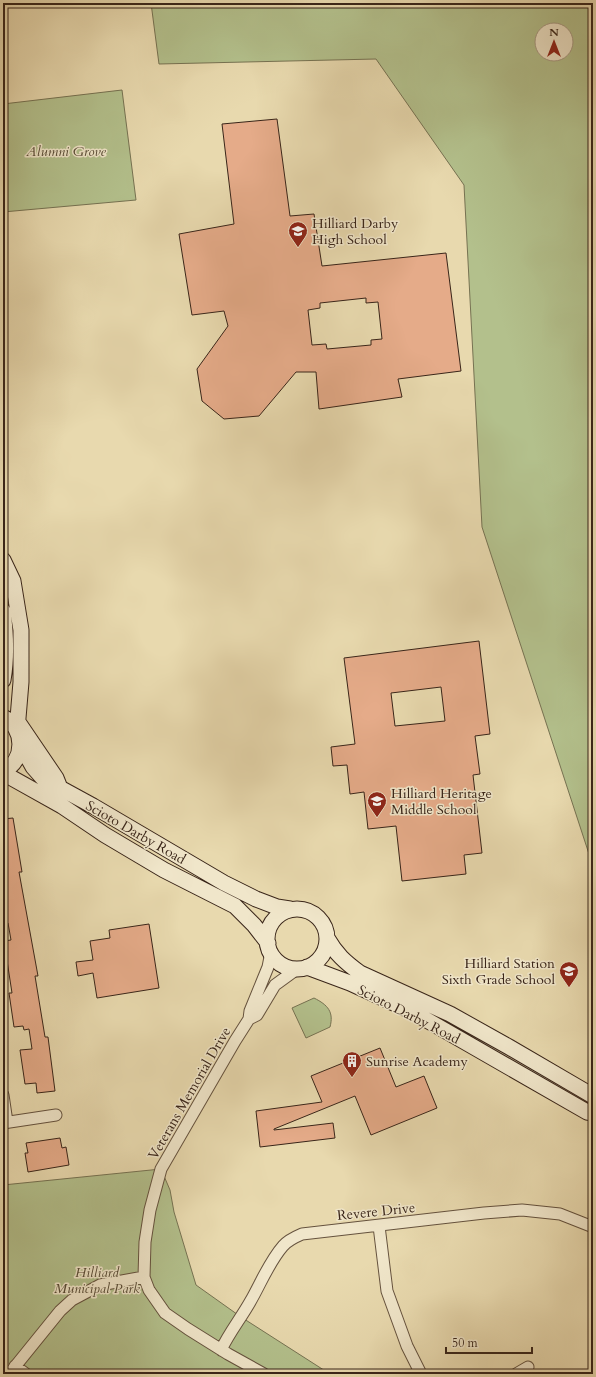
<svg xmlns="http://www.w3.org/2000/svg" width="596" height="1377" viewBox="0 0 596 1377" font-family="Cardo,serif">
	<style>
		.green { fill: #b3c08c; stroke: #767252; fill-rule: evenodd }
		.building { fill: #e5ab89; stroke: #392519; fill-rule: evenodd }
		.lines { fill: none; stroke-linecap: round; stroke-linejoin: round }
		.minor-casing { stroke: #65523e; stroke-width: 13 }
		.secondary-casing { stroke: #392519; stroke-width: 17 }
		.minor { stroke: #f0e6ca; stroke-width: 11 }
		.secondary { stroke: #f0e6ca; stroke-width: 15 }
		.labels { text-anchor: middle; stroke-width: 3; stroke-linejoin: round; paint-order: stroke }
		.park-label { font-size: 14px; font-style: italic; fill: #584c36; stroke: #f0e6ca }
		.poi-label { font-size: 14px; fill: #392519; stroke: #f0e6ca; text-anchor: start }
		.street-label { font-size: 14px; fill: #392519; stroke: #f0e6ca }
	</style>
	<rect width="100%" height="100%" fill="#e8d9ae"/>
	<filter id="stains"><feTurbulence type="fractalNoise" baseFrequency=".005" numOctaves="4"/><feColorMatrix values="0 0 0 0 .2 0 0 0 0 .09 0 0 0 0 .02 0 0 0 .5 -.17"/></filter>
	<radialGradient id="worn" r=".72"><stop offset=".6" stop-color="#630" stop-opacity="0"/><stop offset="1" stop-color="#630" stop-opacity=".3"/></radialGradient>
	<path class="green" d="M 151,3 L 593,3 L 593,855 L 589,854 L 482,527 L 464,185 L 376,59 L 159,64 ZM 542,30 L 566,30 L 566,54 L 542,54 Z
		M 122,90 L 136,200 L 3,212 L 3,104 Z
		M 314,998 C 328,1005 334,1012 330,1027 L 306,1038 L 292,1008 Z
		M 161,1169 L 170,1190 L 174,1212 L 196,1285 L 241,1317 L 330,1374 L 3,1374 L 3,1185 Z"/>
	<path class="building" d="M 277,119 L 290,216 L 314,214 L 322,266 L 446,253 L 461,371 L 398,379 L 402,397 L 319,409 L 316,372 L 296,372 L 259,416 L 224,419 L 202,401 L 197,369 L 228,326 L 224,311 L 192,315 L 179,234 L 234,224 L 222,124 ZM 366,298 L 366,303 L 378,302 L 382,339 L 371,340 L 371,345 L 327,349 L 326,344 L 312,345 L 308,310 L 320,308 L 320,303 Z
		M 479,641 L 490,734 L 475,736 L 480,774 L 473,775 L 482,853 L 464,855 L 466,874 L 402,881 L 396,826 L 368,829 L 364,792 L 350,794 L 347,765 L 333,766 L 331,747 L 355,744 L 344,658 ZM 441,687 L 445,721 L 395,726 L 391,693 Z
		M 13,818 L 22,872 L 19,872 L 38,976 L 35,976 L 45,1037 L 48,1037 L 55,1091 L 37,1093 L 36,1083 L 25,1084 L 20,1050 L 32,1049 L 29,1029 L 24,1030 L 23,1026 L 14,1027 L 9,993 L 12,993 L 4,941 L 11,940 L 8,923 L 3,924 L 3,884 L 5,884 L 3,868 L 3,819 Z
		M 149,924 L 159,988 L 97,998 L 93,973 L 78,976 L 76,962 L 93,960 L 90,941 L 110,938 L 109,930 Z
		M 380,1048 L 396,1087 L 424,1076 L 437,1108 L 371,1135 L 355,1096 L 274,1129 L 274,1130 L 333,1123 L 335,1138 L 260,1147 L 256,1111 L 322,1102 L 311,1076 Z
		M 60,1138 L 62,1148 L 66,1147 L 69,1165 L 28,1172 L 25,1153 L 28,1153 L 26,1143 Z"/>
	<g class="lines">
		<defs>
			<path id="minor" d="M 249,1019 L 257,1015 L 275,985 L 297,969
				M 3,1095 L 7,1122
				M 3,1123 L 56,1115
				M 379,1226 L 387,1291 L 407,1346 L 421,1374
				M 221,1350 C 229,1333 241,1318 250,1302 C 261,1283 269,1262 283,1246 C 288,1240 295,1237 302,1234 L 484,1213 L 522,1210 L 560,1214 L 593,1227
				M 15,1366 L 26,1374
				M 9,1374 L 60,1311 L 72,1300 L 100,1285 L 144,1277
				M 264,1374 L 228,1354 L 188,1329 L 165,1313 L 149,1290 L 144,1277 L 145,1242 L 150,1210 L 161,1169 L 235,1041 L 249,1019 L 250,1011 L 268,967 L 271,952
				M 516,1374 L 528,1367"/>
			<path id="secondary" d="M 3,560 L 13,581 L 21,630 L 21,682 L 17,730
				M 3,611 C 6,634 7,657 3,680
				M 3,717 C 25,727 26,761 3,771
				M 18,722 L 56,778 L 60,788
				M 21,745 L 33,767 L 48,784 L 60,788 L 93,806 L 224,883 L 256,899 L 277,907 L 290,909
				M 3,773 L 62,806 L 105,835 L 164,870 L 235,906 L 254,925 L 268,943
				M267 939a30 30 0 1 1 60 0a30 30 0 1 1-60 0Z
				M 327,938 C 336,954 345,962 360,973 L 450,1014 L 509,1047 L 593,1096
				M 307,967 L 350,983 L 411,1011 L 587,1112 L 593,1113"/>
		</defs>
		<use href="#minor" class="minor-casing"/>
		<use href="#secondary" class="secondary-casing"/>
		<use href="#minor" class="minor"/>
		<use href="#secondary" class="secondary"/>
	</g>
	<defs>
		<symbol id="school-pin" viewBox="-11 -11 22 30"><path d="M0 17L-7.5 6A9.5 9.5 0 1 1 7.5 6Z" fill="#8f2418" stroke="#f0e6ca"/><path d="M0-5L7-2L0 1L-7-2ZM-4 1L0 2.5L4 1V4Q0 6-4 4Z" fill="#fff"/></symbol>
		<symbol id="building-pin" viewBox="-11 -11 22 30"><path d="M0 17L-7.5 6A9.5 9.5 0 1 1 7.5 6Z" fill="#8f2418" stroke="#f0e6ca"/><path d="M-4-6H4V6H1V3H-1V6H-4ZM-2.5-4.3h1.7v1.8h-1.7ZM.8-4.3h1.7v1.8H.8ZM-2.5-1h1.7V.8h-1.7ZM.8-1h1.7V.8H.8Z" fill="#fff"/></symbol>
	</defs>
	<g fill-rule="evenodd">
		<use href="#school-pin" x="287" y="220" width="22" height="30"/>
		<use href="#school-pin" x="366" y="790" width="22" height="30"/>
		<use href="#school-pin" x="558" y="960" width="22" height="30"/>
		<use href="#building-pin" x="341" y="1050" width="22" height="30"/>
	</g>
	<g class="labels">
		<g class="park-label">
			<text x="66" y="156">Alumni Grove</text>
			<text x="97" y="1277">Hilliard<tspan x="97" dy="16">Municipal Park</tspan></text>
		</g>
		<g class="poi-label">
			<text x="312" y="228">Hilliard Darby<tspan x="312" dy="16">High School</tspan></text>
			<text x="391" y="798">Hilliard Heritage<tspan x="391" dy="16">Middle School</tspan></text>
			<text x="555" y="968" text-anchor="end">Hilliard Station<tspan x="555" dy="16">Sixth Grade School</tspan></text>
			<text x="366" y="1066">Sunrise Academy</text>
		</g>
		<g class="street-label">
			<text transform="translate(136 832) rotate(30)" y="5">Scioto Darby Road</text>
			<text transform="translate(409 1014) rotate(27)" y="5">Scioto Darby Road</text>
			<text transform="translate(189 1093) rotate(-60)" y="5">Veterans Memorial Drive</text>
			<text transform="translate(376 1211) rotate(-6)" y="5">Revere Drive</text>
		</g>
	</g>
	<rect width="596" height="1377" fill="none" stroke="#e8d9ae" stroke-width="16"/>
	<rect x="4" y="4" width="588" height="1369" fill="none" stroke="#392519" stroke-width="2"/>
	<rect x="8" y="8" width="580" height="1361" fill="none" stroke="#392519"/>
	<g transform="translate(554 42)"><circle r="19" fill="#f0e6ca" stroke="#a79983"/>
	<path d="M0-3L7 15L0 10L-7 15Z" fill="#8f2418"/>
	<text y="-6" font-size="11" font-weight="bold" text-anchor="middle" fill="#392519">N</text>
	</g>
	<path d="M446 1347v6h86v-6" fill="none" stroke="#392519" stroke-width="2"/>
	<text x="452" y="1347" font-size="12" fill="#392519" stroke="#f0e6ca" stroke-width="3" paint-order="stroke">50 m</text>
	<rect width="100%" height="100%" filter="url(#stains)"/>
	<rect width="100%" height="100%" fill="url(#worn)"/>
</svg>
